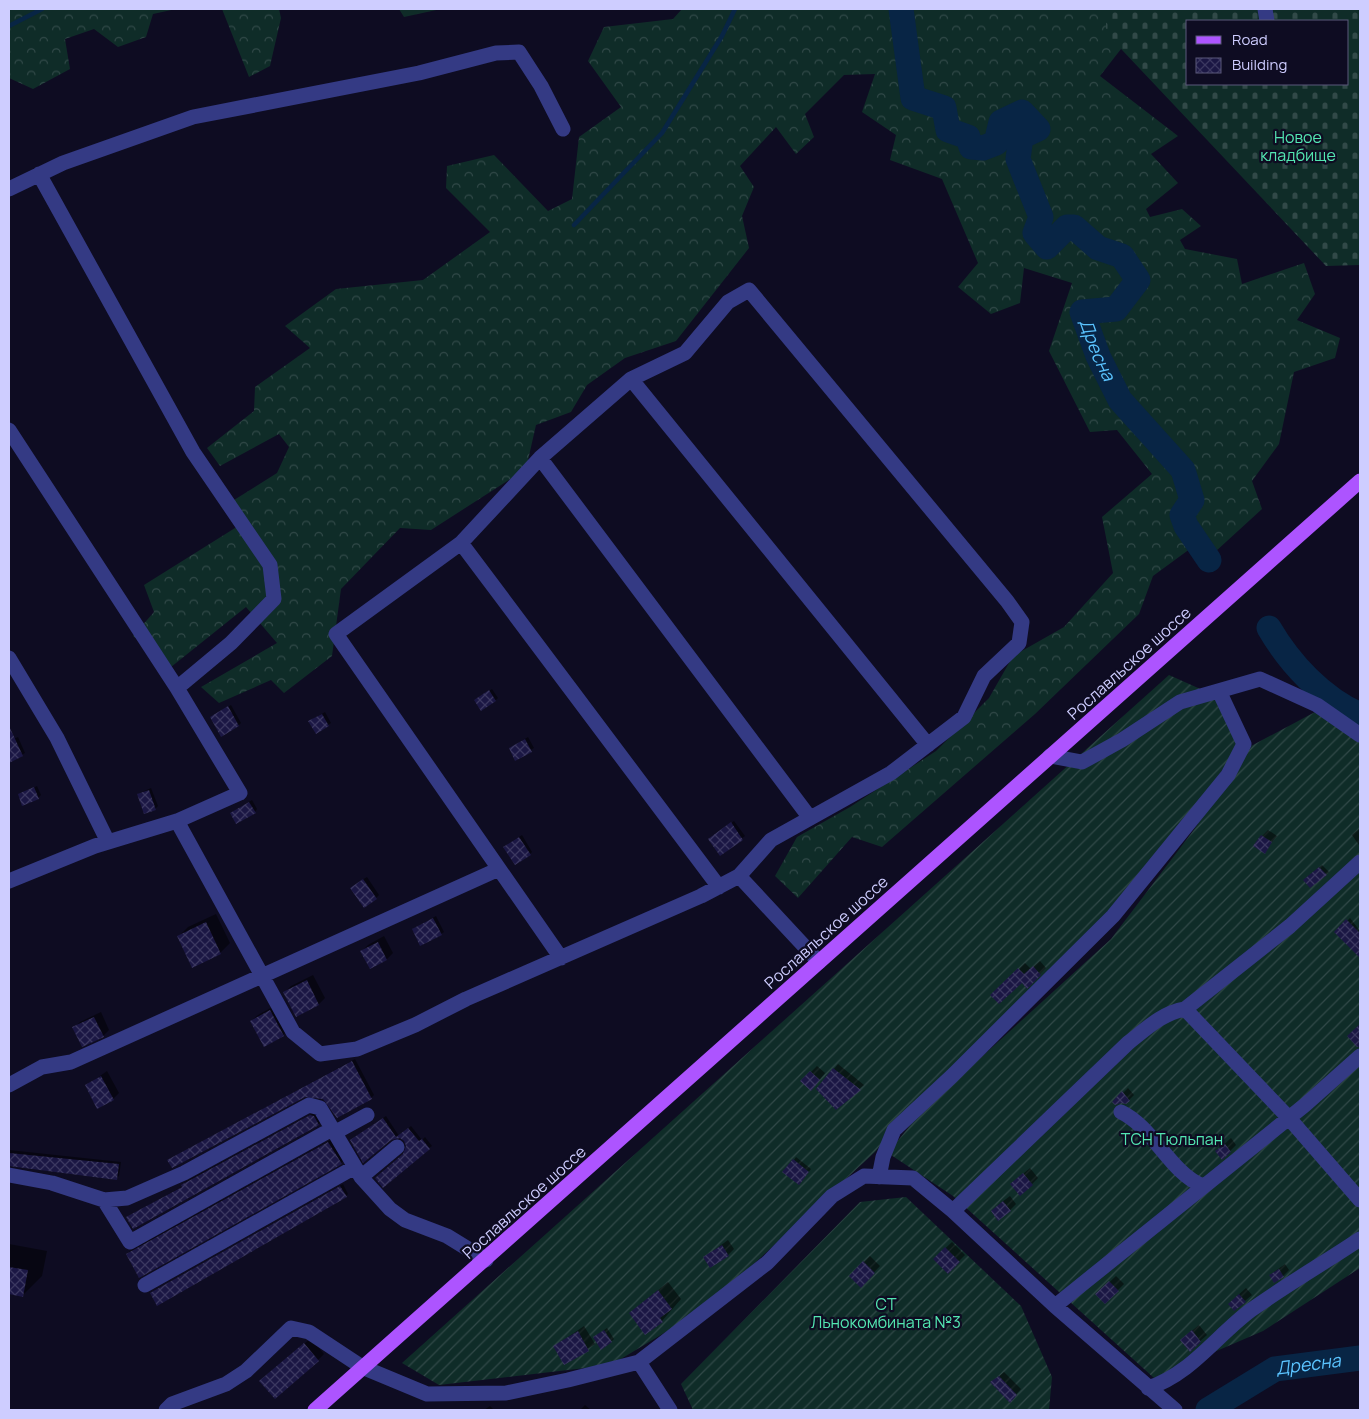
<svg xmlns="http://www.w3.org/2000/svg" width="1369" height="1419" viewBox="0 0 1369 1419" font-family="Manrope,sans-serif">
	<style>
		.forest { fill: url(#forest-crowns) }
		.cemetery { fill: url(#cemetery-stones); fill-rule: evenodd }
		.garden { fill: url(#garden-furrows) }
		.shadow { fill: #0007 }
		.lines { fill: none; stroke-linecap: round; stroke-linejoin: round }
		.stream { stroke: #082545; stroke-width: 4.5 }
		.river { stroke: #082545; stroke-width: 25 }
		.building { fill: url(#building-cross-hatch) }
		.minor { stroke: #343a84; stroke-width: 15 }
		.major { stroke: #ad54ff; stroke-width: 15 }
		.labels { text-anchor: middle; stroke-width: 4.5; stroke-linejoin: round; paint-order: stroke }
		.park-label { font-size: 16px; fill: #53e6b1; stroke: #0e0c22 }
		.street-label { font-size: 16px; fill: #cecdff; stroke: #0e0c22 }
		.water-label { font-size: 18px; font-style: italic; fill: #5bc4ff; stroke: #0e0c22 }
	</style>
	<defs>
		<pattern id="forest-crowns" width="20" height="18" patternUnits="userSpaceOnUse" patternTransform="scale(1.25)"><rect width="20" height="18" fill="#0f2c28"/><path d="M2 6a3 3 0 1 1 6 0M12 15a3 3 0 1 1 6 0" fill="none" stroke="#314948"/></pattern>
		<pattern id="cemetery-stones" width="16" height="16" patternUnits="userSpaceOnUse" patternTransform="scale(1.25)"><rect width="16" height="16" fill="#0f2c28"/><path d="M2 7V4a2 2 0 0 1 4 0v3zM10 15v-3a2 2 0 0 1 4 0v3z" fill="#314948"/></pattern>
		<pattern id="garden-furrows" width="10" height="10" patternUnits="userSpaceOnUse" patternTransform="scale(1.25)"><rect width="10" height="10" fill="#0f2c28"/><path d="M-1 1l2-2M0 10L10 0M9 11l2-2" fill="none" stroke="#314948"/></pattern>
		<pattern id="building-cross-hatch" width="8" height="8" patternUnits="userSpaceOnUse" patternTransform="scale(1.25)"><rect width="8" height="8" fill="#1b1744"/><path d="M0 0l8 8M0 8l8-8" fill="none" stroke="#3b3860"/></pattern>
	</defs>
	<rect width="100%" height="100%" fill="#0e0c22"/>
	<path class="forest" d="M 9,9 L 176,9 L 153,14 L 146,37 L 118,47 L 94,29 L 65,39 L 70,69 L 33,89 L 9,78 Z
		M 222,9 L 279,9 L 281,18 L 270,66 L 249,77 Z
		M 399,9 L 441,9 L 404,17 Z
		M 682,9 L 1113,9 L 1128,40 L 1100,76 L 1178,136 L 1151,154 L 1178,183 L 1146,209 L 1150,217 L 1182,209 L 1201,226 L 1180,240 L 1185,249 L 1237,259 L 1242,284 L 1304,263 L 1315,294 L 1297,320 L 1340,338 L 1335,358 L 1294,372 L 1279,444 L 1252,481 L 1262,509 L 1215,552 L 1198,543 L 1153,576 L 1139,614 L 1035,714 L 882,847 L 852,837 L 798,898 L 775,876 L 797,837 L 850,807 L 936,751 L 989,698 L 1013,656 L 1064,627 L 1113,573 L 1102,517 L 1152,474 L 1117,430 L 1090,432 L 1049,351 L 1072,283 L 1024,268 L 1020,303 L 991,314 L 958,287 L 978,263 L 942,179 L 890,160 L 896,135 L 862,112 L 875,74 L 844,75 L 805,114 L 814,137 L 796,154 L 776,127 L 740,166 L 754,187 L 742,216 L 749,248 L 676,341 L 625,358 L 587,385 L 571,412 L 536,425 L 526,469 L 431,530 L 400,528 L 341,589 L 332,656 L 284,693 L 271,680 L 219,703 L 201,687 L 277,643 L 246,607 L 171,667 L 133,636 L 154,612 L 144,585 L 243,523 L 234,500 L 277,473 L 289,447 L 279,434 L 220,466 L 207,448 L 254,411 L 255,387 L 310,348 L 285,326 L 336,289 L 423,280 L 490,232 L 446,188 L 447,166 L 494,155 L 548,211 L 572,199 L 579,137 L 621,107 L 588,61 L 604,27 L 673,19 Z"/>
	<path class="cemetery" d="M 1106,9 L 1360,9 L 1360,265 L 1326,266 L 1106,33 ZM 1188,21 L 1348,21 L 1348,84 L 1188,84 Z"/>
	<path class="garden" d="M 1169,675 L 1225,700 L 1239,739 L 1231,758 L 1151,869 L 911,1108 L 875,1152 L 707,1307 L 611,1365 L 439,1385 L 402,1363 Z
		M 1315,712 L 1360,742 L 1360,1268 L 1263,1331 L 1154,1378 L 953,1196 L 888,1153 L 920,1113 L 1111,939 L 1193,831 L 1251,746 Z
		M 906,1197 L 1021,1306 L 1052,1377 L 1049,1410 L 693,1410 L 681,1384 L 860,1202 Z"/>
	<path class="shadow" d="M 492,689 L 498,698 L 496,700 L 478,698 Z
		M 231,705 L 241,723 L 239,725 L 211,717 Z
		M 325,712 L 331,723 L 328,725 L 313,719 Z
		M 18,737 L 25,753 L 9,762 L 9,741 Z
		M 528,737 L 534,748 L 516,759 L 510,748 Z
		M 37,786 L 41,795 L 38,798 L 19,795 Z
		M 151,788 L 158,806 L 155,809 L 138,794 Z
		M 252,800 L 257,809 L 255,812 L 234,811 Z
		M 734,821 L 745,836 L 720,854 L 712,836 Z
		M 1360,828 L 1360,844 L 1359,845 L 1352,835 Z
		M 1268,830 L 1277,836 L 1264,852 L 1262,836 Z
		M 522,835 L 532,852 L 530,854 L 508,844 Z
		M 1322,865 L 1329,872 L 1310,887 L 1307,877 Z
		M 367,877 L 379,895 L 376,898 L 354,885 Z
		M 216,914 L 230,943 L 220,953 L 178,937 L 188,927 Z
		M 436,916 L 444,932 L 441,934 L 413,929 Z
		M 1350,918 L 1360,931 L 1360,956 L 1336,932 Z
		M 384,936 L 393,953 L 387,959 L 370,968 L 362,951 L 368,945 Z
		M 1040,961 L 1046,968 L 1027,987 L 1022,981 L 992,995 L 1025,963 L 1031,969 Z
		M 313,975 L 325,998 L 319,1004 L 296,1016 L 285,992 L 291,986 Z
		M 276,1005 L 289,1029 L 283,1035 L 251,1021 L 258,1015 Z
		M 101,1012 L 109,1030 L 103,1036 L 74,1028 L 80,1022 Z
		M 355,1059 L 374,1095 L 371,1098 L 305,1095 L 169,1160 Z
		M 838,1064 L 864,1085 L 836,1108 L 818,1089 Z
		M 817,1066 L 825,1073 L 817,1083 L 802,1081 Z
		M 107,1071 L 119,1093 L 113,1099 L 86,1086 Z
		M 1128,1088 L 1134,1095 L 1126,1103 L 1114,1102 Z
		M 314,1113 L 321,1122 L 319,1124 L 134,1228 L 131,1215 L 183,1186 L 185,1182 Z
		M 386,1116 L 399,1136 L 411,1126 L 422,1140 L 425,1137 L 432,1146 L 429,1148 L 405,1154 L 408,1146 L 400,1137 L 351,1140 Z
		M 1231,1138 L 1236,1145 L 1230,1151 L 1217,1151 Z
		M 331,1140 L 344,1160 L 341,1163 L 140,1276 L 127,1254 L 130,1251 Z
		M 9,1150 L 121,1162 L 119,1176 L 116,1179 L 9,1165 Z
		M 796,1157 L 811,1169 L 801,1181 L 794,1160 Z
		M 1030,1168 L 1038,1178 L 1032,1184 L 1018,1178 Z
		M 343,1184 L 348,1194 L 346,1196 L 151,1293 Z
		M 1010,1196 L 1016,1204 L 1010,1210 L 998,1205 Z
		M 728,1240 L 734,1249 L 728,1255 L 705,1257 Z
		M 952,1242 L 965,1255 L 948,1272 L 934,1259 Z
		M 9,1244 L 47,1251 L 42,1276 L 23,1295 L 9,1293 Z
		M 870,1256 L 880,1266 L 861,1286 L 850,1276 Z
		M 1285,1264 L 1289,1270 L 1283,1276 L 1270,1275 Z
		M 1116,1276 L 1124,1284 L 1105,1303 L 1097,1294 Z
		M 668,1282 L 681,1299 L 662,1321 L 630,1313 Z
		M 1246,1288 L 1252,1295 L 1234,1310 L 1235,1298 Z
		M 1199,1325 L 1207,1335 L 1190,1350 L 1188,1334 Z
		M 584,1326 L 595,1344 L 565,1364 L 555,1346 Z
		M 607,1328 L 614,1339 L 612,1341 L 597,1335 Z
		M 311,1338 L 324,1354 L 318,1360 L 267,1375 Z
		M 1004,1372 L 1021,1389 L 1010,1401 L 992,1382 Z
		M 585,1405 L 591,1410 L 580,1410 Z
		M 490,1406 L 494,1410 L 484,1410 Z"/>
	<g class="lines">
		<path class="stream" d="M 9,26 L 42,9
			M 574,225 L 662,133 L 722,36 L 735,9"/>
		<g class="river">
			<path id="s1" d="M 901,9 L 913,98 L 944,108 L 948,130 L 968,137 L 971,147 L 983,148 L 996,143 L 1001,122 L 1022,112 L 1038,129 L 1021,137 L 1018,159 L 1041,217 L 1035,233 L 1047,247 L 1067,227 L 1074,227 L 1098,248 L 1122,256 L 1138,280 L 1116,309 L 1082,312 L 1098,356 L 1120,400 L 1183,470 L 1192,500 L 1182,515 L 1186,526 L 1209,560"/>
			<path d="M 1269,628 C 1290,664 1322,698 1360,715"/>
			<path id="s2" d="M 1208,1410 L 1275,1369 L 1360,1358"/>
		</g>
	</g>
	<path class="building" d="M 489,690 L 496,701 L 481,711 L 474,700 Z
		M 228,706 L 239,726 L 221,737 L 210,717 Z
		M 322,714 L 329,726 L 316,734 L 308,721 Z
		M 9,726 L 23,756 L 9,763 Z
		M 525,739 L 532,752 L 515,761 L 509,748 Z
		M 34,787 L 39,799 L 22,806 L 18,794 Z
		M 149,790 L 156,810 L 144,814 L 137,794 Z
		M 249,802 L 256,813 L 236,824 L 230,813 Z
		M 731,822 L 743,840 L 720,856 L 708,839 Z
		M 1261,835 L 1272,842 L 1265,854 L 1253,846 Z
		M 519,837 L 531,855 L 515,865 L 503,847 Z
		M 1319,867 L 1327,875 L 1310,888 L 1303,880 Z
		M 363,879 L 377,899 L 364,908 L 350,888 Z
		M 433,918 L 442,935 L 420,946 L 412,929 Z
		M 1346,919 L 1360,933 L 1360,958 L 1334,932 Z
		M 206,922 L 221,954 L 192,968 L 177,936 Z
		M 378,942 L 387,960 L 370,969 L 360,951 Z
		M 1033,966 L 1041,975 L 1027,989 L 1022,983 L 999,1004 L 990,995 L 1018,968 L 1024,974 Z
		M 307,980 L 319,1005 L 296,1017 L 283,992 Z
		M 270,1010 L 284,1036 L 264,1047 L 250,1021 Z
		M 94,1017 L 104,1037 L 82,1047 L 72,1027 Z
		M 1360,1024 L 1360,1047 L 1357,1047 L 1347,1036 Z
		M 352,1061 L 372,1099 L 337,1118 L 323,1099 L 305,1097 L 172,1168 L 167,1160 Z
		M 833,1068 L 861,1090 L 836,1110 L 816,1089 Z
		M 810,1071 L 820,1080 L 811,1091 L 800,1081 Z
		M 101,1076 L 114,1100 L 97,1109 L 85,1085 Z
		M 1122,1091 L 1130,1101 L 1126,1104 L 1121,1103 L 1115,1105 L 1112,1102 Z
		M 310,1115 L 314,1116 L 319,1125 L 133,1229 L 126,1217 L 182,1187 L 181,1185 Z
		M 383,1118 L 396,1137 L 408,1128 L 419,1141 L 422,1139 L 430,1149 L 383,1188 L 375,1178 L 403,1154 L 406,1146 L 404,1141 L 400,1138 L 391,1140 L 363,1163 L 350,1140 Z
		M 328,1142 L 342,1164 L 139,1278 L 126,1254 Z
		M 1225,1144 L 1231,1152 L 1222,1160 L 1215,1151 Z
		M 9,1153 L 119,1164 L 117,1180 L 9,1166 Z
		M 793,1159 L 809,1172 L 799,1185 L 782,1172 Z
		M 1023,1173 L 1033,1185 L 1020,1196 L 1010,1184 Z
		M 340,1186 L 347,1197 L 157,1306 L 150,1293 Z
		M 1003,1201 L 1011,1211 L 998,1221 L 991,1211 Z
		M 722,1245 L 729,1256 L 710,1268 L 703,1257 Z
		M 945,1247 L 960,1262 L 948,1274 L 933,1259 Z
		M 863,1261 L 875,1273 L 861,1288 L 849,1276 Z
		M 9,1267 L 28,1270 L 23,1297 L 9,1294 Z
		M 1279,1269 L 1284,1277 L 1274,1283 L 1269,1275 Z
		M 1109,1281 L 1119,1291 L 1105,1304 L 1095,1294 Z
		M 658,1290 L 672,1309 L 660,1318 L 663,1322 L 645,1335 L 629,1313 Z
		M 1239,1294 L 1246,1302 L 1234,1311 L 1228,1304 Z
		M 604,1330 L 612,1342 L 601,1350 L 593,1337 Z
		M 1192,1330 L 1201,1342 L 1190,1352 L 1180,1340 Z
		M 578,1331 L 589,1351 L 564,1365 L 553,1346 Z
		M 304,1343 L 319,1361 L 275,1399 L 259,1381 Z
		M 999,1376 L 1017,1395 L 1010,1403 L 990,1382 Z"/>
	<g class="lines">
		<path class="minor" d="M 1265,9 L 1267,21
			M 39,174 L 193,452 L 270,565 L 274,599 L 231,643 L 177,688
			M 9,189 L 63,163 L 193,117 L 419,73 L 496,53 L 519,52 L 541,86 L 563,129
			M 631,379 L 928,745
			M 9,430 L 177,688 L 240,793 L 177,821 L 95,846 L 9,881
			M 540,458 L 810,818
			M 461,543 L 719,887
			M 9,658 L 57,738 L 108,842
			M 1050,756 L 1082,762 L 1122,740 L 1180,702 L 1260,679 L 1317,705 L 1360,735
			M 177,821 L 293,1032 L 320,1054 L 357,1049 L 415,1025 L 466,999 L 701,896 L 739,876 L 819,962
			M 561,958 L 336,634 L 461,543 L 540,458 L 631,379 L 685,353 L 728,302 L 749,290 L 1007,601 L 1022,622 L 1019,643 L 984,676 L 964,717 L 891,773 L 771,840 L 739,876
			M 1185,1009 L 1290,926 L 1360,862
			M 9,1085 L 42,1067 L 71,1062 L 499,869
			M 1121,1112 C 1153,1127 1170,1173 1203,1186
			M 334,1133 L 367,1115
			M 9,1175 L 52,1183 L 104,1200 L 127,1198 L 184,1173 L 309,1105 L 320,1108 L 361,1177 L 390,1209 L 405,1220 L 447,1236 L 486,1260
			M 361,1177 L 397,1147
			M 879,1177 L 883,1157 L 894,1130 L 952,1076 L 1113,916 L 1228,775 L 1244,744 L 1219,691
			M 104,1200 L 130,1242 L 332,1129
			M 953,1211 L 1128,1043 C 1146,1029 1162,1013 1185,1009 L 1288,1117 L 1360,1200
			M 145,1285 L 355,1167
			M 1055,1306 L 1305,1105 L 1360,1056
			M 639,1362 L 670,1410
			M 1148,1388 C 1191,1374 1216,1336 1251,1310 C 1286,1285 1324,1263 1360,1239
			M 166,1410 L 172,1404 L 226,1384 L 246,1371 L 291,1328 L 309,1332 L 362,1367 L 427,1394 L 506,1393 L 568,1380 L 639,1362 L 767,1263 L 832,1196 L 864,1176 L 913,1178 L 953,1211 L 1055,1306 L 1175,1410"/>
		<path class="major" d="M 315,1410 L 1360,481"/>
	</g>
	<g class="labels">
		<g class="park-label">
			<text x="1298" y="143">Новое<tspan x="1298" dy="18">кладбище</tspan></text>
			<text x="1172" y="1145">ТСН Тюльпан</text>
			<text x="886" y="1310">СТ<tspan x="886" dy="18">Льнокомбината №3</tspan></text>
		</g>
		<g class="street-label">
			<text transform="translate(1129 663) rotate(-42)" y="6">Рославльское шоссе</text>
			<text transform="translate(826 932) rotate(-42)" y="6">Рославльское шоссе</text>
			<text transform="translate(524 1202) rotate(-42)" y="6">Рославльское шоссе</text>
		</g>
		<g class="water-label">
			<text dy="6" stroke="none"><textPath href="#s1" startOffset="642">Дресна</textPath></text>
			<text dy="6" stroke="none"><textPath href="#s2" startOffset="112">Дресна</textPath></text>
		</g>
	</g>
	<rect width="1369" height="1419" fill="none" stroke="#cecdff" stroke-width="20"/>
	<rect x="1186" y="20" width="162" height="65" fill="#0e0c22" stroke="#5b597a"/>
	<rect x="1196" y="36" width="25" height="8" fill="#ad54ff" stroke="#5b597a"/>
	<text x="1232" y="45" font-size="15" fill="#cecdff">Road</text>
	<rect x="1196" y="58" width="25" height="15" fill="url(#building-cross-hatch)" stroke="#5b597a"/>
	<text x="1232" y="70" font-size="15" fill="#cecdff">Building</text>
</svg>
